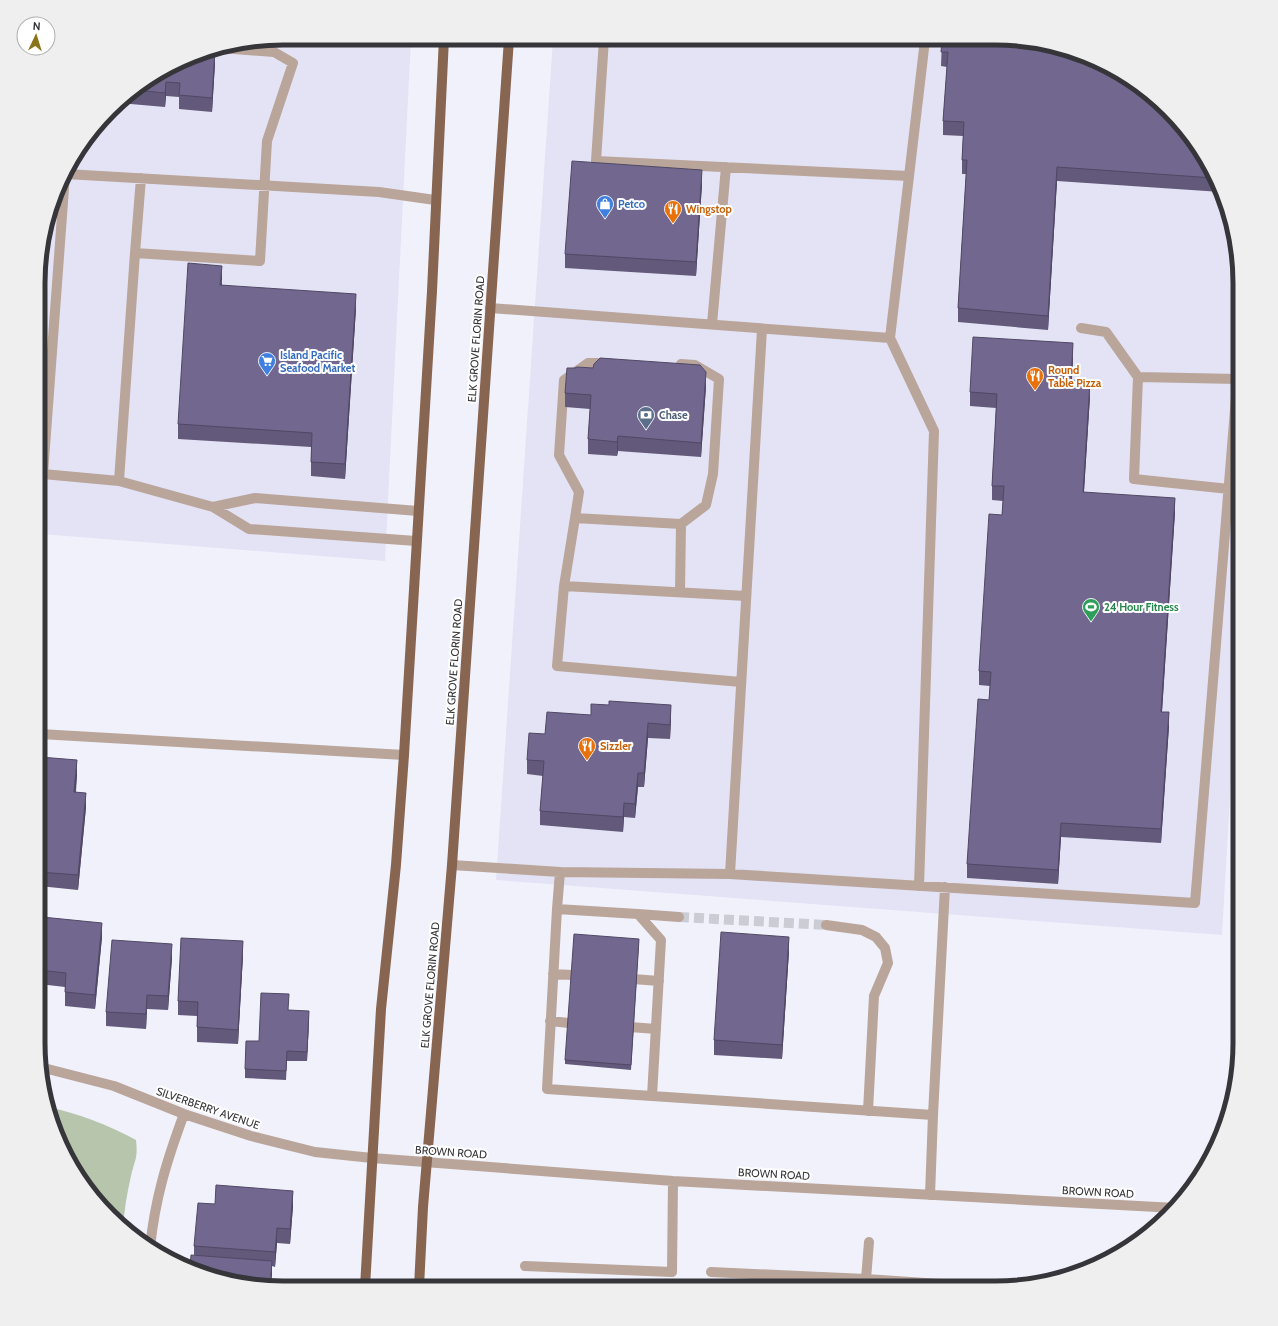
<svg xmlns="http://www.w3.org/2000/svg" width="1278" height="1326" viewBox="0 0 1278 1326" font-family="Cabin,sans-serif">
	<style>
		.built { fill: #e4e3f6 }
		.green { fill: #b6c5ab }
		.lines { fill: none; stroke-linecap: round; stroke-linejoin: round }
		.minor-tunnel { stroke: #ccccd5; stroke-width: 10; stroke-dasharray: 10 5; stroke-linecap: butt }
		.minor { stroke: #b9a59a; stroke-width: 10 }
		.major { stroke: #876551; stroke-width: 10 }
		.wall { fill: #62597b }
		.shaded-wall { fill: #504864 }
		.building { fill: #72678f; stroke: #504864 }
		.labels { text-anchor: middle; stroke-width: 4; stroke-linejoin: round; paint-order: stroke }
		.shop-label { font-size: 11px; font-weight: bold; fill: #366cbe; stroke: #fff; text-anchor: start }
		.food-label { font-size: 11px; font-weight: bold; fill: #c56008; stroke: #fff; text-anchor: start }
		.street-label { font-size: 11px; fill: #36363a; stroke: #fff }
		.service-label { font-size: 11px; font-weight: bold; fill: #4e5e75; stroke: #fff; text-anchor: start }
		.leisure-label { font-size: 11px; font-weight: bold; fill: #27864d; stroke: #fff; text-anchor: start }
		.rim { fill: none; stroke: #36363a; stroke-width: 5 }
	</style>
	<rect width="100%" height="100%" fill="#f1f1fc"/>
	<path class="built" d="M 283,38 L 411,38 L 385,561 L 41,534 L 43,243 L 43,233 L 71,160 L 121,99 L 204,51 Z
		M 553,39 L 1027,40 L 1199,147 L 1227,204 L 1239,267 L 1239,642 L 1222,935 L 496,880 Z"/>
	<path class="green" d="M 48,1107 C 80,1114 108,1125 136,1140 C 138,1158 135,1159 131,1176 C 127,1193 124,1211 123,1229 L 79,1179 L 51,1122 Z"/>
	<g class="lines">
		<path class="minor-tunnel" d="M 679,917 L 826,925"/>
		<path class="minor" d="M 604,39 L 596,161 L 909,176
			M 66,174 L 379,192 L 435,200
			M 65,175 L 43,474 L 119,481 L 213,507
			M 141,178 L 135,253 L 260,261 L 267,141 L 293,63 L 274,52 L 221,48
			M 490,308 L 890,338
			M 712,324 L 726,167
			M 1081,328 L 1106,332 L 1138,377
			M 681,364 L 695,365 L 719,379 L 713,474 L 706,505 L 681,524
			M 119,481 L 135,253
			M 1229,489 L 1134,479 L 1138,377 L 1238,379
			M 575,518 L 579,492 L 559,455 L 564,380 L 588,363 L 607,363
			M 416,541 L 249,529 L 213,507 L 255,498 L 418,511
			M 564,586 L 746,596
			M 680,592 L 681,524 L 575,518 L 564,586 L 557,666 L 741,682
			M 40,734 L 404,755
			M 452,865 L 560,872 L 730,874 L 1195,903 L 1239,360
			M 560,872 L 557,909 L 638,914 L 661,940 L 652,1096 L 933,1115 L 945,887
			M 730,874 L 762,329
			M 919,886 L 934,431 L 890,338 L 925,40
			M 557,909 L 547,1089 L 652,1096
			M 638,914 L 679,917
			M 826,925 L 862,930 L 876,937 L 885,948 L 888,963 L 874,996 L 868,1111
			M 553,974 L 572,975
			M 633,979 L 659,981
			M 550,1021 L 569,1023
			M 630,1027 L 656,1029
			M 40,1067 L 114,1086 L 184,1114 L 251,1136 L 315,1152 L 372,1158 L 673,1181 L 1176,1208
			M 930,1195 L 933,1115
			M 150,1248 C 155,1198 167,1160 184,1114
			M 525,1266 L 672,1272 L 673,1181
			M 711,1272 L 866,1279 L 869,1242
			M 866,1279 L 985,1287"/>
		<path class="major" d="M 365,1287 L 381,1009 L 396,865 L 404,755 L 432,291 L 444,38
			M 419,1287 L 423,1207 L 452,865 L 509,39"/>
	</g>
	<path class="wall" d="M 942,40 L 1199,147 L 1221,192 L 1057,181 L 1048,330 L 958,322 L 958,308 L 966,174 L 962,174 L 962,160 L 963,136 L 943,135 L 943,121 L 947,67 L 941,66 Z
		M 204,51 L 215,63 L 212,112 L 179,109 L 179,97 L 166,96 L 165,107 L 119,103 L 119,101 L 122,99 Z
		M 702,184 L 696,276 L 565,268 L 565,254 Z
		M 222,280 L 222,285 L 356,308 L 345,479 L 311,476 L 311,447 L 178,439 L 178,424 Z
		M 1073,358 L 1072,380 L 1090,396 L 1084,492 L 1175,512 L 1162,712 L 1169,726 L 1161,843 L 1061,837 L 1058,884 L 967,878 L 967,864 L 989,700 L 990,686 L 979,685 L 979,671 L 1002,515 L 1003,501 L 992,500 L 992,486 L 996,408 L 970,406 L 970,392 Z
		M 706,386 L 701,457 L 618,451 L 617,456 L 588,454 L 588,439 L 590,409 L 565,407 L 565,393 Z
		M 591,715 L 671,719 L 670,739 L 648,738 L 644,787 L 638,787 L 635,818 L 624,817 L 623,832 L 540,825 L 540,811 L 543,776 L 527,774 L 527,760 L 545,734 Z
		M 40,757 L 77,775 L 76,792 L 86,807 L 78,890 L 39,886 Z
		M 102,937 L 95,1009 L 65,1006 L 65,987 L 39,984 L 39,947 Z
		M 639,943 L 631,1070 L 565,1064 L 565,1060 Z
		M 789,951 L 782,1059 L 714,1055 L 714,1040 Z
		M 243,955 L 238,1044 L 197,1042 L 197,1016 L 178,1015 L 178,1001 Z
		M 172,958 L 168,1010 L 147,1009 L 146,1029 L 106,1026 L 106,1012 Z
		M 289,1010 L 309,1020 L 307,1061 L 287,1061 L 286,1080 L 245,1078 L 245,1069 L 259,1041 Z
		M 215,1204 L 293,1206 L 290,1244 L 277,1243 L 275,1267 L 272,1266 L 272,1275 L 194,1255 L 194,1246 Z"/>
	<path class="shaded-wall" d="M 215,49 L 215,63 L 212,112 L 212,98 Z
		M 166,82 L 166,96 L 165,107 L 165,93 Z
		M 1057,167 L 1057,181 L 1048,330 L 1048,316 Z
		M 702,170 L 702,184 L 696,276 L 696,262 Z
		M 222,266 L 222,280 L 220,299 L 220,285 Z
		M 356,294 L 356,308 L 345,479 L 345,464 Z
		M 1073,343 L 1073,358 L 1071,395 L 1071,380 Z
		M 706,372 L 706,386 L 701,457 L 701,443 Z
		M 1090,382 L 1090,396 L 1083,506 L 1083,492 Z
		M 618,436 L 618,451 L 617,456 L 617,442 Z
		M 1175,498 L 1175,512 L 1161,726 L 1161,712 Z
		M 671,705 L 671,719 L 670,739 L 670,725 Z
		M 1169,712 L 1169,726 L 1161,843 L 1161,829 Z
		M 648,723 L 648,738 L 644,787 L 644,773 Z
		M 77,760 L 77,775 L 74,806 L 74,792 Z
		M 638,773 L 638,787 L 635,818 L 635,804 Z
		M 86,793 L 86,807 L 78,890 L 78,875 Z
		M 624,803 L 624,817 L 623,832 L 623,817 Z
		M 1061,823 L 1061,837 L 1058,884 L 1058,870 Z
		M 102,923 L 102,937 L 95,1009 L 95,995 Z
		M 789,937 L 789,951 L 782,1059 L 782,1045 Z
		M 243,941 L 243,955 L 238,1044 L 238,1030 Z
		M 172,944 L 172,958 L 168,1010 L 168,996 Z
		M 147,995 L 147,1009 L 146,1029 L 146,1014 Z
		M 309,1011 L 309,1020 L 307,1061 L 307,1052 Z
		M 293,1191 L 293,1206 L 290,1244 L 290,1229 Z
		M 277,1228 L 277,1243 L 275,1267 L 275,1252 Z
		M 272,1261 L 272,1275 L 271,1287 L 270,1287 Z"/>
	<path class="building" d="M 942,40 L 1027,40 L 1118,71 L 1157,99 L 1199,147 L 1214,178 L 1057,167 L 1048,316 L 958,308 L 967,160 L 962,160 L 964,122 L 943,121 L 948,52 L 941,52 Z
		M 215,49 L 212,98 L 179,95 L 180,83 L 166,82 L 165,93 L 135,90 L 204,51 Z
		M 572,161 L 702,170 L 696,262 L 565,254 Z
		M 188,263 L 222,266 L 220,285 L 356,294 L 345,464 L 311,462 L 312,433 L 178,424 Z
		M 973,337 L 1073,343 L 1071,380 L 1090,382 L 1083,492 L 1175,498 L 1161,712 L 1169,712 L 1161,829 L 1061,823 L 1058,870 L 967,864 L 978,699 L 989,700 L 991,672 L 979,671 L 989,514 L 1002,515 L 1004,486 L 992,486 L 997,394 L 970,392 Z
		M 600,358 L 700,365 L 706,372 L 701,443 L 618,436 L 617,442 L 588,439 L 591,395 L 565,393 L 567,368 L 575,368 L 577,367 L 593,368 L 594,364 Z
		M 609,701 L 671,705 L 670,725 L 648,723 L 644,773 L 638,773 L 635,804 L 624,803 L 623,817 L 540,811 L 544,761 L 527,760 L 529,733 L 545,734 L 547,712 L 591,715 L 591,704 L 609,705 Z
		M 40,757 L 77,760 L 74,792 L 86,793 L 78,875 L 39,872 Z
		M 42,917 L 102,923 L 95,995 L 65,992 L 66,973 L 39,970 L 39,947 Z
		M 721,932 L 789,937 L 782,1045 L 714,1040 Z
		M 574,934 L 639,939 L 631,1065 L 565,1060 Z
		M 181,938 L 243,941 L 238,1030 L 197,1027 L 198,1002 L 178,1001 Z
		M 112,940 L 172,944 L 168,996 L 147,995 L 146,1014 L 106,1012 Z
		M 261,993 L 289,994 L 288,1010 L 309,1011 L 307,1052 L 287,1051 L 286,1071 L 245,1069 L 246,1041 L 259,1041 Z
		M 216,1185 L 293,1191 L 290,1229 L 277,1228 L 275,1252 L 194,1246 L 198,1203 L 215,1204 Z
		M 191,1255 L 272,1261 L 270,1287 L 219,1280 L 190,1268 Z"/>
	<defs>
		<symbol id="shop-pin" viewBox="-11 -11 22 30"><path d="M0 17L-7.5 6A9.5 9.5 0 1 1 7.5 6Z" fill="#3f7fe0" stroke="#fff"/><path d="M-5-2.5h2.3a2.7 3.5 0 0 1 5.4 0H5L5.5 6h-11ZM-1.5-2.5h3a1.5 2.3 0 0 0-3 0Z" fill="#fff"/></symbol>
		<symbol id="restaurant-pin" viewBox="-11 -11 22 30"><path d="M0 17L-7.5 6A9.5 9.5 0 1 1 7.5 6Z" fill="#e8710a" stroke="#fff"/><path d="M-5-6h1v4h1v-4h1v4h1v-4h1v5L-1.5 .5V6h-2V.5L-5-1ZM5-6V6H3V1.5H1.5Q1.5-4 5-6Z" fill="#fff"/></symbol>
		<symbol id="supermarket-pin" viewBox="-11 -11 22 30"><path d="M0 17L-7.5 6A9.5 9.5 0 1 1 7.5 6Z" fill="#3f7fe0" stroke="#fff"/><path d="M-6-5.5h2.5l.6 2H6L4.5 2H-2.5L-4.4-4H-6ZM-1.5 3.2a1.3 1.3 0 1 0 .1 0ZM3 3.2a1.3 1.3 0 1 0 .1 0Z" fill="#fff"/></symbol>
		<symbol id="bank-pin" viewBox="-11 -11 22 30"><path d="M0 17L-7.5 6A9.5 9.5 0 1 1 7.5 6Z" fill="#5c6f8a" stroke="#fff"/><path d="M-6-4H6V4H-6ZM0-2.3a2.3 2.3 0 1 0 0 4.6a2.3 2.3 0 1 0 0-4.6Z" fill="#fff"/></symbol>
		<symbol id="stadium-pin" viewBox="-11 -11 22 30"><path d="M0 17L-7.5 6A9.5 9.5 0 1 1 7.5 6Z" fill="#2e9e5b" stroke="#fff"/><path d="M0-5a6.5 5 0 1 0 0 10a6.5 5 0 1 0 0-10ZM-3.5-1.8h7v3.6h-7Z" fill="#fff"/></symbol>
	</defs>
	<g fill-rule="evenodd">
		<use href="#shop-pin" x="595" y="194" width="20" height="27"/>
		<use href="#restaurant-pin" x="663" y="199" width="20" height="27"/>
		<use href="#supermarket-pin" x="257" y="351" width="20" height="27"/>
		<use href="#restaurant-pin" x="1025" y="366" width="20" height="27"/>
		<use href="#bank-pin" x="636" y="405" width="20" height="27"/>
		<use href="#stadium-pin" x="1081" y="597" width="20" height="27"/>
		<use href="#restaurant-pin" x="577" y="736" width="20" height="27"/>
	</g>
	<g class="labels">
		<g class="shop-label">
			<text x="618" y="208">Petco</text>
			<text x="280" y="359">Island Pacific<tspan x="280" dy="13">Seafood Market</tspan></text>
		</g>
		<g class="food-label">
			<text x="686" y="213">Wingstop</text>
			<text x="1048" y="374">Round<tspan x="1048" dy="13">Table Pizza</tspan></text>
			<text x="600" y="750">Sizzler</text>
		</g>
		<g class="street-label">
			<text transform="translate(476 339) rotate(-86)" y="4">ELK GROVE FLORIN ROAD</text>
			<text transform="translate(454 662) rotate(-86)" y="4">ELK GROVE FLORIN ROAD</text>
			<text transform="translate(430 985) rotate(-85)" y="4">ELK GROVE FLORIN ROAD</text>
			<text transform="translate(208 1108) rotate(19)" y="4">SILVERBERRY AVENUE</text>
			<text transform="translate(451 1152) rotate(4)" y="4">BROWN ROAD</text>
			<text transform="translate(774 1174) rotate(3)" y="4">BROWN ROAD</text>
			<text transform="translate(1098 1192) rotate(3)" y="4">BROWN ROAD</text>
		</g>
		<g class="service-label">
			<text x="659" y="419">Chase</text>
		</g>
		<g class="leisure-label">
			<text x="1104" y="611">24 Hour Fitness</text>
		</g>
	</g>
	<path d="M0 0H1278V1326H0ZM283 45H995A238 238 0 0 1 1233 283V1043A238 238 0 0 1 995 1281H283A238 238 0 0 1 45 1043V283A238 238 0 0 1 283 45Z" fill="#efefef" fill-rule="evenodd"/>
	<path class="rim" d="M283 45H995A238 238 0 0 1 1233 283V1043A238 238 0 0 1 995 1281H283A238 238 0 0 1 45 1043V283A238 238 0 0 1 283 45Z"/>
	<g transform="translate(36 36) rotate(4)"><circle r="19" fill="#ffffff" stroke="#afafb0"/>
	<path d="M0-3L7 15L0 10L-7 15Z" fill="#8b7519"/>
	<text y="-6" font-size="11" font-weight="bold" text-anchor="middle" fill="#36363a">N</text>
	</g>
</svg>
